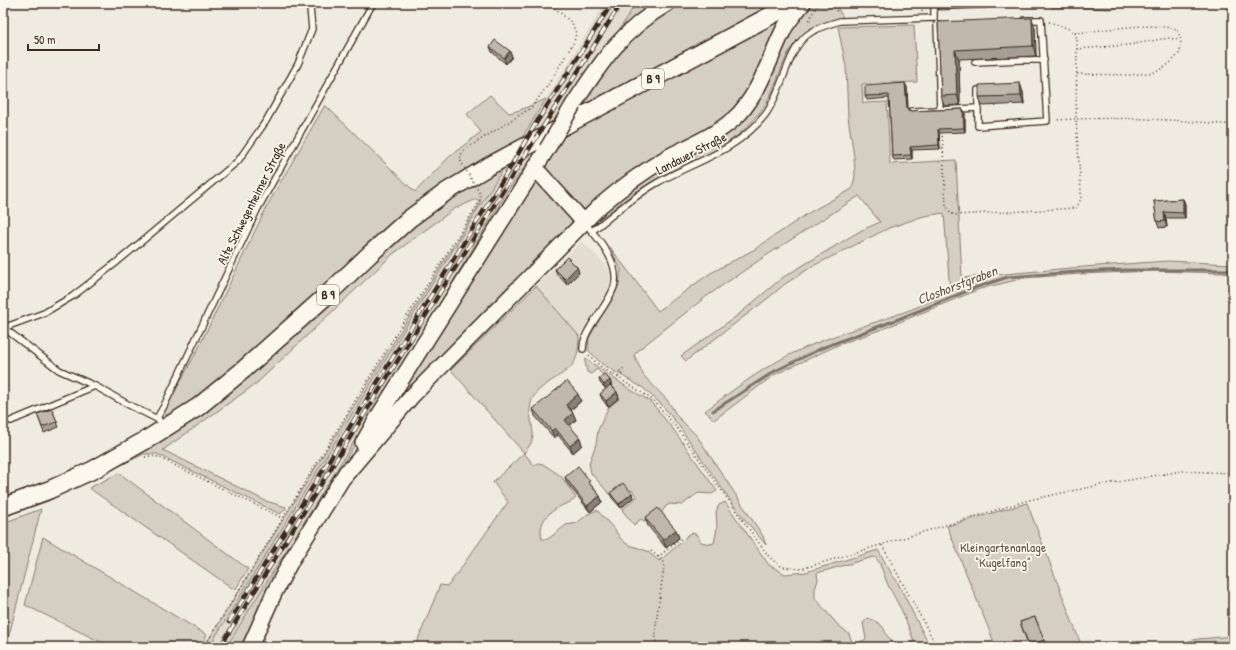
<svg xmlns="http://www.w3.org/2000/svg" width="1236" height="650" viewBox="0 0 1236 650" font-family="'Patrick Hand',sans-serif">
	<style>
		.built { fill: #e2dcd1 }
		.green { fill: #d5cec3; stroke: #887c70; fill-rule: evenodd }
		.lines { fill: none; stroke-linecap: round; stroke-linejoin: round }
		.stream { stroke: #7f7367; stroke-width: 3 }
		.service-casing { stroke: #3b2a1e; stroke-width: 8 }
		.secondary-casing { stroke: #3b2a1e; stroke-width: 18 }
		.primary-casing { stroke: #3b2a1e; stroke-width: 20 }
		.path { stroke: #3b2a1e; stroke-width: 1.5; stroke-dasharray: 1 3; stroke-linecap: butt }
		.service { stroke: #fbf7ec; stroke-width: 5.5 }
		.secondary { stroke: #fbf7ec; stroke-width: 15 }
		.primary { stroke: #fbf7ec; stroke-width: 17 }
		.rail-casing { stroke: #3b2a1e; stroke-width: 4.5 }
		.rail { stroke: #fbf7ec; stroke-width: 3; stroke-dasharray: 9; stroke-linecap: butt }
		.secondary-bridge-casing { stroke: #3b2a1e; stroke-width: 18; stroke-linecap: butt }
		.path-bridge { stroke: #3b2a1e; stroke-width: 1.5; stroke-dasharray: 1 3; stroke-linecap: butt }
		.secondary-bridge { stroke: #fbf7ec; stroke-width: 15 }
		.wall { fill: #a59e95; stroke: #3b2a1e }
		.shaded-wall { fill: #868179; stroke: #3b2a1e }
		.building { fill: #c0b8ad; stroke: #3b2a1e }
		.labels { text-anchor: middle; stroke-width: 3.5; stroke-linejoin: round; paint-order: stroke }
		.shield { fill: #fbf7ec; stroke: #75685c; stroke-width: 1 }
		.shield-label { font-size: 12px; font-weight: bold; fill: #3b2a1e }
		.street-label { font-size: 13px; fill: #3b2a1e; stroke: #fbf7ec }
		.park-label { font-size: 13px; fill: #625347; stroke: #fbf7ec }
		.water-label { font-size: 14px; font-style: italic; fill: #635448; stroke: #fbf7ec }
	</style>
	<rect width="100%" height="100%" fill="#f0ebe0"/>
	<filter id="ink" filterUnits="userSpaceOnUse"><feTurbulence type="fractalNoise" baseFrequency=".025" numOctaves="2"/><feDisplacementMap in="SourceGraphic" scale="8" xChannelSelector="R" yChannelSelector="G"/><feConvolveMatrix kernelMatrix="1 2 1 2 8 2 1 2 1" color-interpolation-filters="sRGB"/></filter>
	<g filter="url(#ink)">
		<path class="built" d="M 605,3 L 636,3 L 564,111 L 508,190 L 423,331 L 226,647 L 209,647 Z
			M 582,241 L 606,265 L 610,272 L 610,279 L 608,288 L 602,300 L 579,336 L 536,286 Z"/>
		<path class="green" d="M 636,3 L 656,3 L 619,30 Z
			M 676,3 L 777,3 L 590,104 L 583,104 C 591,90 598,74 608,61 C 623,41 654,15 676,3 Z
			M 814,3 L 844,3 L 837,7 L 844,19 C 830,23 813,26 802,36 C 785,50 780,74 771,94 C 765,106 756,118 746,128 C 720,153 685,163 655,180 C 641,188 627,198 614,208 C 608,213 602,218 595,221 L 624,190 L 738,121 L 777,50 L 806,8 Z
			M 1046,3 L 1084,3 L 1101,5 L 1114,3 L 1129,3 L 1110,9 L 1070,7 L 1053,8 Z
			M 782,19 C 768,49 754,94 730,116 C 707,137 672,148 645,163 C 621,176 603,195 583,212 L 545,169 L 545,164 L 551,154 L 569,129 L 680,70 Z
			M 914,25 L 917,82 L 862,84 L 863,103 L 887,102 L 890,164 L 956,160 L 962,278 L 1070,268 L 1167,261 L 1233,264 L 1233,275 L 1223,273 L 1154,271 L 1080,274 L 1024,278 L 980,289 L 885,328 L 838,345 L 774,375 L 714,420 L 705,411 C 736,388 767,364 802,349 C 851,327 903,317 950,292 L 944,213 L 924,216 L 889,228 L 813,266 L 785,284 L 767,299 L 686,361 L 681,356 L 738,315 L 782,278 L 860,231 L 880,222 L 859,196 L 761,259 L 707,296 L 642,347 L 634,355 L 644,376 L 668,401 L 677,416 L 697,436 L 763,536 L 766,545 L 737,510 L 679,426 L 662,405 L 643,388 L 602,364 L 588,350 L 589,338 L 619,285 L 621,270 L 610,247 L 658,311 L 709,274 L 755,249 L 810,212 L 852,189 L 855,176 L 854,157 L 848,117 L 846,67 L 838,27 Z
			M 490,95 L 509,113 L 520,110 L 546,99 L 209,647 L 204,647 L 480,203 L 477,199 L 454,209 L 393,254 L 257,383 L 163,450 L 266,501 L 286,507 L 285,510 L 280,514 L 157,454 L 144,454 L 48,501 L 3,517 L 3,513 L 172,430 L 262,346 L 194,402 L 169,416 L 163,413 L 196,353 L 268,204 L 325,105 L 415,192 L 450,156 L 481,132 L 467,114 Z
			M 537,149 L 539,150 L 324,494 L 244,647 L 226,647 L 423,331 L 508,190 Z
			M 538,178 L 573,219 L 574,223 L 385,421 L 417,364 L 534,180 Z
			M 536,286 L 579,336 C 578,365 574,366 551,381 C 546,385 540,388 536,393 C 522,412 538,426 531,443 C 529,447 526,450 524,453 L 534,465 L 538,463 L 543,464 L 561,476 L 576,498 C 572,502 568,503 563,505 C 547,513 538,522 542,539 L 548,539 L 566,525 L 577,523 L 588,514 L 597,510 L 615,530 L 620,538 L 627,544 L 647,551 L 659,561 L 684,540 L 687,535 L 693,533 L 697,535 L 701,542 L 710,544 L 714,543 L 717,528 L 716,511 L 719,505 L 725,502 L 769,565 L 785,574 L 806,572 L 878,550 L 893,576 L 897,581 L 930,647 L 415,647 L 440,585 L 448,586 L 508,502 L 493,482 L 524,453 L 451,370 ZM 873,557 L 876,558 L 879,562 L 888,585 L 902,611 L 914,641 C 906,647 895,644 888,637 C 885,634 885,629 882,626 C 878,622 873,620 868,618 L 863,623 L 866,639 L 856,644 L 852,642 L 849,634 L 837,624 L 815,598 L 815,589 L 818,580 L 817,573 Z
			M 586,359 L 631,390 L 650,401 L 673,429 L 717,491 L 712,494 L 698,493 L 682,505 L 670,504 L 666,506 L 660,515 L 648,523 L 641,519 L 634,525 L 622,510 L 637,497 L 632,490 L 629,492 L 625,486 L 611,496 L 591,473 L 589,463 L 596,444 L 598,430 L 608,408 L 620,398 L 610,386 L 612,384 L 597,369 L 591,374 L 587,372 L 585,362 Z
			M 119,473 L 248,569 L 235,590 L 89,488 Z
			M 1027,503 L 1082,647 L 996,647 L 947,526 Z
			M 41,509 L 6,647 L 3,647 L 3,523 Z
			M 43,537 L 207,635 L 200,647 L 111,647 L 25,605 Z
			M 1233,636 L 1233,647 L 1165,647 L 1198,639 Z"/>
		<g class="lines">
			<path class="stream" d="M 713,411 L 775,371 L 822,348 L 896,320 L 977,287 L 1008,277 L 1077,272 L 1126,270 L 1233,270"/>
			<defs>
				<path id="service" d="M 975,62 L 1021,60 L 1044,60
					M 978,108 L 978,126 L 1047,121 L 1041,20 L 1025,20
					M 940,110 L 978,108 L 978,90
					M 912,111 L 940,110 L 937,24
					M 592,231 C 613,215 633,197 655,184 C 694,161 735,153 765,115 C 782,93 787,51 807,35 C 816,28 829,24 840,21 L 934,18 L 934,3
					M 3,326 L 4,328 L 59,370 L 95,386 L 131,406 L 159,420
					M 3,328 L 44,313 L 73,296 L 117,262 L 238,161 L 266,121 L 298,64 L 312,29 L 310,8 L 307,3
					M 583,349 C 583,338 588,331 594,321 C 601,310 610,299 614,287 C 620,266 603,244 590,229
					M 157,418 L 164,406 L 257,210 L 373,3
					M 11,421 L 95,386"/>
				<path id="secondary" d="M 573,105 C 601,62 622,30 668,3
					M 535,168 L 583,221
					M 363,443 L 379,415 L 547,149
					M 342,479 L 412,396 L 601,205 C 622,187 644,171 668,157 C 693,144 720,134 740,113 C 762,88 770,56 785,27 C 790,19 797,11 803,3
					M 250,647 L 274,593 L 292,559 L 347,471"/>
				<path id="primary" d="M 3,507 L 49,490 L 93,470 L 146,440 L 198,407 L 242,371 L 327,295 L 370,254 L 409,219 L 446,192 L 489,166 L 794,3"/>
			</defs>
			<use href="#service" class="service-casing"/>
			<use href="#secondary" class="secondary-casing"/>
			<use href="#primary" class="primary-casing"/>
			<path class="path" d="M 833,3 L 838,14
				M 922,12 L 923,3
				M 1049,22 L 1067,28 L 1075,33 L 1077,40 L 1076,119 C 1129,117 1181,120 1233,125
				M 808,24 C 811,16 814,9 820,3
				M 1075,33 C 1109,30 1143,22 1177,29 L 1181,40 L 1180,53 L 1169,64 L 1156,72 L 1130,75 L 1076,74
				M 1077,49 L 1128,45 L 1168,38 L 1180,40
				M 942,132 L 946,205 L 949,211 L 954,215 L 1076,208 L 1081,199 L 1081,192 L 1076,119 L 1055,120
				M 464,150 L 531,108 L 548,85 L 574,42 L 576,33 L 572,23 L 549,3
				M 589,355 L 600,366 L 653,400 L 677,428 L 769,557 L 782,567 L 801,569 L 1029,500 L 1100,485 L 1182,471 L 1233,473
				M 618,377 L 622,374 L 620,371 L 624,368
				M 145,457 L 151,456 L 158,457 L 282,518
				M 882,545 L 937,647
				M 651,551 L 658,557 L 664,563 C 662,591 654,618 656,647
				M 658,557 L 681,539
				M 204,647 L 404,321 L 480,201"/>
			<use href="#service" class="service"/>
			<use href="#secondary" class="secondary"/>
			<use href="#primary" class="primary"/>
			<defs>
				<path id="rail" d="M 229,622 L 507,173 L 533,128 L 612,3
					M 220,647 L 519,165 L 621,3"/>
			</defs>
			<use href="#rail" class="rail-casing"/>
			<use href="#rail" class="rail"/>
			<defs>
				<path id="secondary-bridge" d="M 547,149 L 573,105"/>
			</defs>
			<use href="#secondary-bridge" class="secondary-bridge-casing"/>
			<path class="path-bridge" d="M 464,150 L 461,155 L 460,160 L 480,194 L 480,201"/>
			<use href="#secondary-bridge" class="secondary-bridge"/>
		</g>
		<path class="wall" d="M 423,3 L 433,3 L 430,7 Z
			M 936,3 L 986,3 L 987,8 L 939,10 Z
			M 938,22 L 1035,28 L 1036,56 L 959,59 L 960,105 L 944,106 L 941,96 Z
			M 490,47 L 510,51 L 512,57 L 506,64 L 492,52 Z
			M 907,87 L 908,110 L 909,111 L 963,109 L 965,113 L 965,132 L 939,133 L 940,149 L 912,150 L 912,159 L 894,160 L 892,156 L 889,98 L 867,100 L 865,96 Z
			M 1023,92 L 1024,104 L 982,106 L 979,97 Z
			M 1183,199 L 1185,204 L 1185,218 L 1166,218 L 1167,227 L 1159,228 L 1157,222 L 1154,201 Z
			M 577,267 L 579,273 L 567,285 L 557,274 L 555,269 Z
			M 599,378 L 610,380 L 611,384 L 611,385 L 617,392 L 619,398 L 608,407 L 602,399 L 600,394 L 606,389 L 600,383 Z
			M 581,401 L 571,410 L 573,413 L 576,420 L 569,426 L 580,438 L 582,445 L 573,453 L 558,435 L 554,438 L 535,416 L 533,409 Z
			M 52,409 L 59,427 L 44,433 L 37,414 Z
			M 565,477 L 592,486 L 600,496 L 602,502 L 590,512 L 567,483 Z
			M 610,493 L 632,493 L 633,498 L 621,508 L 612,498 Z
			M 645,518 L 676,530 L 679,538 L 666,548 L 648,526 Z
			M 1035,617 L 1046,645 L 1041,647 L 1029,647 L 1020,622 Z"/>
		<path class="shaded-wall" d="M 428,3 L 433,3 L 430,7 Z
			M 1032,18 L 1035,28 L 1036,56 L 1033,46 Z
			M 955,50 L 959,59 L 960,105 L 957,95 Z
			M 510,51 L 512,57 L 506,64 L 504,58 Z
			M 905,83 L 907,87 L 908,112 L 907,108 Z
			M 1020,83 L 1023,92 L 1024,104 L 1021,96 Z
			M 963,109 L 965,113 L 965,132 L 964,128 Z
			M 938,129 L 939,133 L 940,149 L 939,145 Z
			M 910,147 L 912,150 L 912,159 L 911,155 Z
			M 1183,199 L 1185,204 L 1185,218 L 1183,213 Z
			M 1164,212 L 1166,218 L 1167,227 L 1165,221 Z
			M 577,267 L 579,273 L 567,285 L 565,279 Z
			M 610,380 L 611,384 L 606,389 L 604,385 Z
			M 617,392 L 619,398 L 608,407 L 606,401 Z
			M 578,394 L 581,401 L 569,411 L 566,405 Z
			M 573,413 L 576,420 L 567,427 L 565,420 Z
			M 555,428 L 558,435 L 554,438 L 552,431 Z
			M 580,438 L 582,445 L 573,453 L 570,446 Z
			M 632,493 L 633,498 L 621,508 L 619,504 Z
			M 600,496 L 602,502 L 590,512 L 587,506 Z
			M 676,530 L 679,538 L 666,548 L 663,540 Z"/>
		<path class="building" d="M 1032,18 L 1033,46 L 955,50 L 957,95 L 941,96 L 938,22 Z
			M 495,40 L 510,51 L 504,58 L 490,47 Z
			M 905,83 L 907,108 L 909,111 L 963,109 L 964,128 L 938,129 L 939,145 L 910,147 L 911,155 L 892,156 L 889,95 L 865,96 L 865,86 Z
			M 1020,83 L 1021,96 L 979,97 L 979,85 Z
			M 1183,199 L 1183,213 L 1164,212 L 1165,221 L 1157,222 L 1154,201 Z
			M 567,257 L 577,267 L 565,279 L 555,269 Z
			M 604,374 L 610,380 L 604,385 L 599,378 Z
			M 567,381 L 578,394 L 566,405 L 573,413 L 565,420 L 580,438 L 570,446 L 555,428 L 552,431 L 533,409 Z
			M 610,385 L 617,392 L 606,401 L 600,394 Z
			M 52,409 L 57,422 L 42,427 L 37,414 Z
			M 578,466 L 590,481 L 588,482 L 600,496 L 587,506 L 565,477 Z
			M 623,483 L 632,493 L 619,504 L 610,493 Z
			M 658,508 L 676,530 L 663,540 L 645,518 Z
			M 1035,617 L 1044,640 L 1029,645 L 1020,622 Z"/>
	</g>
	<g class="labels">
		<g class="shield">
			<rect x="642" y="69" width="22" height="20" rx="3"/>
			<rect x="317" y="285" width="22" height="20" rx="3"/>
		</g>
		<g class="shield-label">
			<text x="653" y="83">B 9</text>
			<text x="328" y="299">B 9</text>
		</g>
		<g class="street-label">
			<text transform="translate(691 153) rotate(-27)" y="5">Landauer Straße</text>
			<text transform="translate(251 203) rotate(-63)" y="5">Alte Schwegenheimer Straße</text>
		</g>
		<g class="park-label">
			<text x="1003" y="552">Kleingartenanlage<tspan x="1003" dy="15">"Kugelfang"</tspan></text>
		</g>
		<g class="water-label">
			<text transform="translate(957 285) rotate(-21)" y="5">Closhorstgraben</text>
		</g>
	</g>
	<rect width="1236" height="650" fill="none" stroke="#fbf7ec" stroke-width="16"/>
	<rect x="8" y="8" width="1220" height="634" fill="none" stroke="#3b2a1e" stroke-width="1.5" filter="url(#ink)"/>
	<path d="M28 44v6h71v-6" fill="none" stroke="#3b2a1e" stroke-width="2"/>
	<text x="34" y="44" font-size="12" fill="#3b2a1e" stroke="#fbf7ec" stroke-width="3" paint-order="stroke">50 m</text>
</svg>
